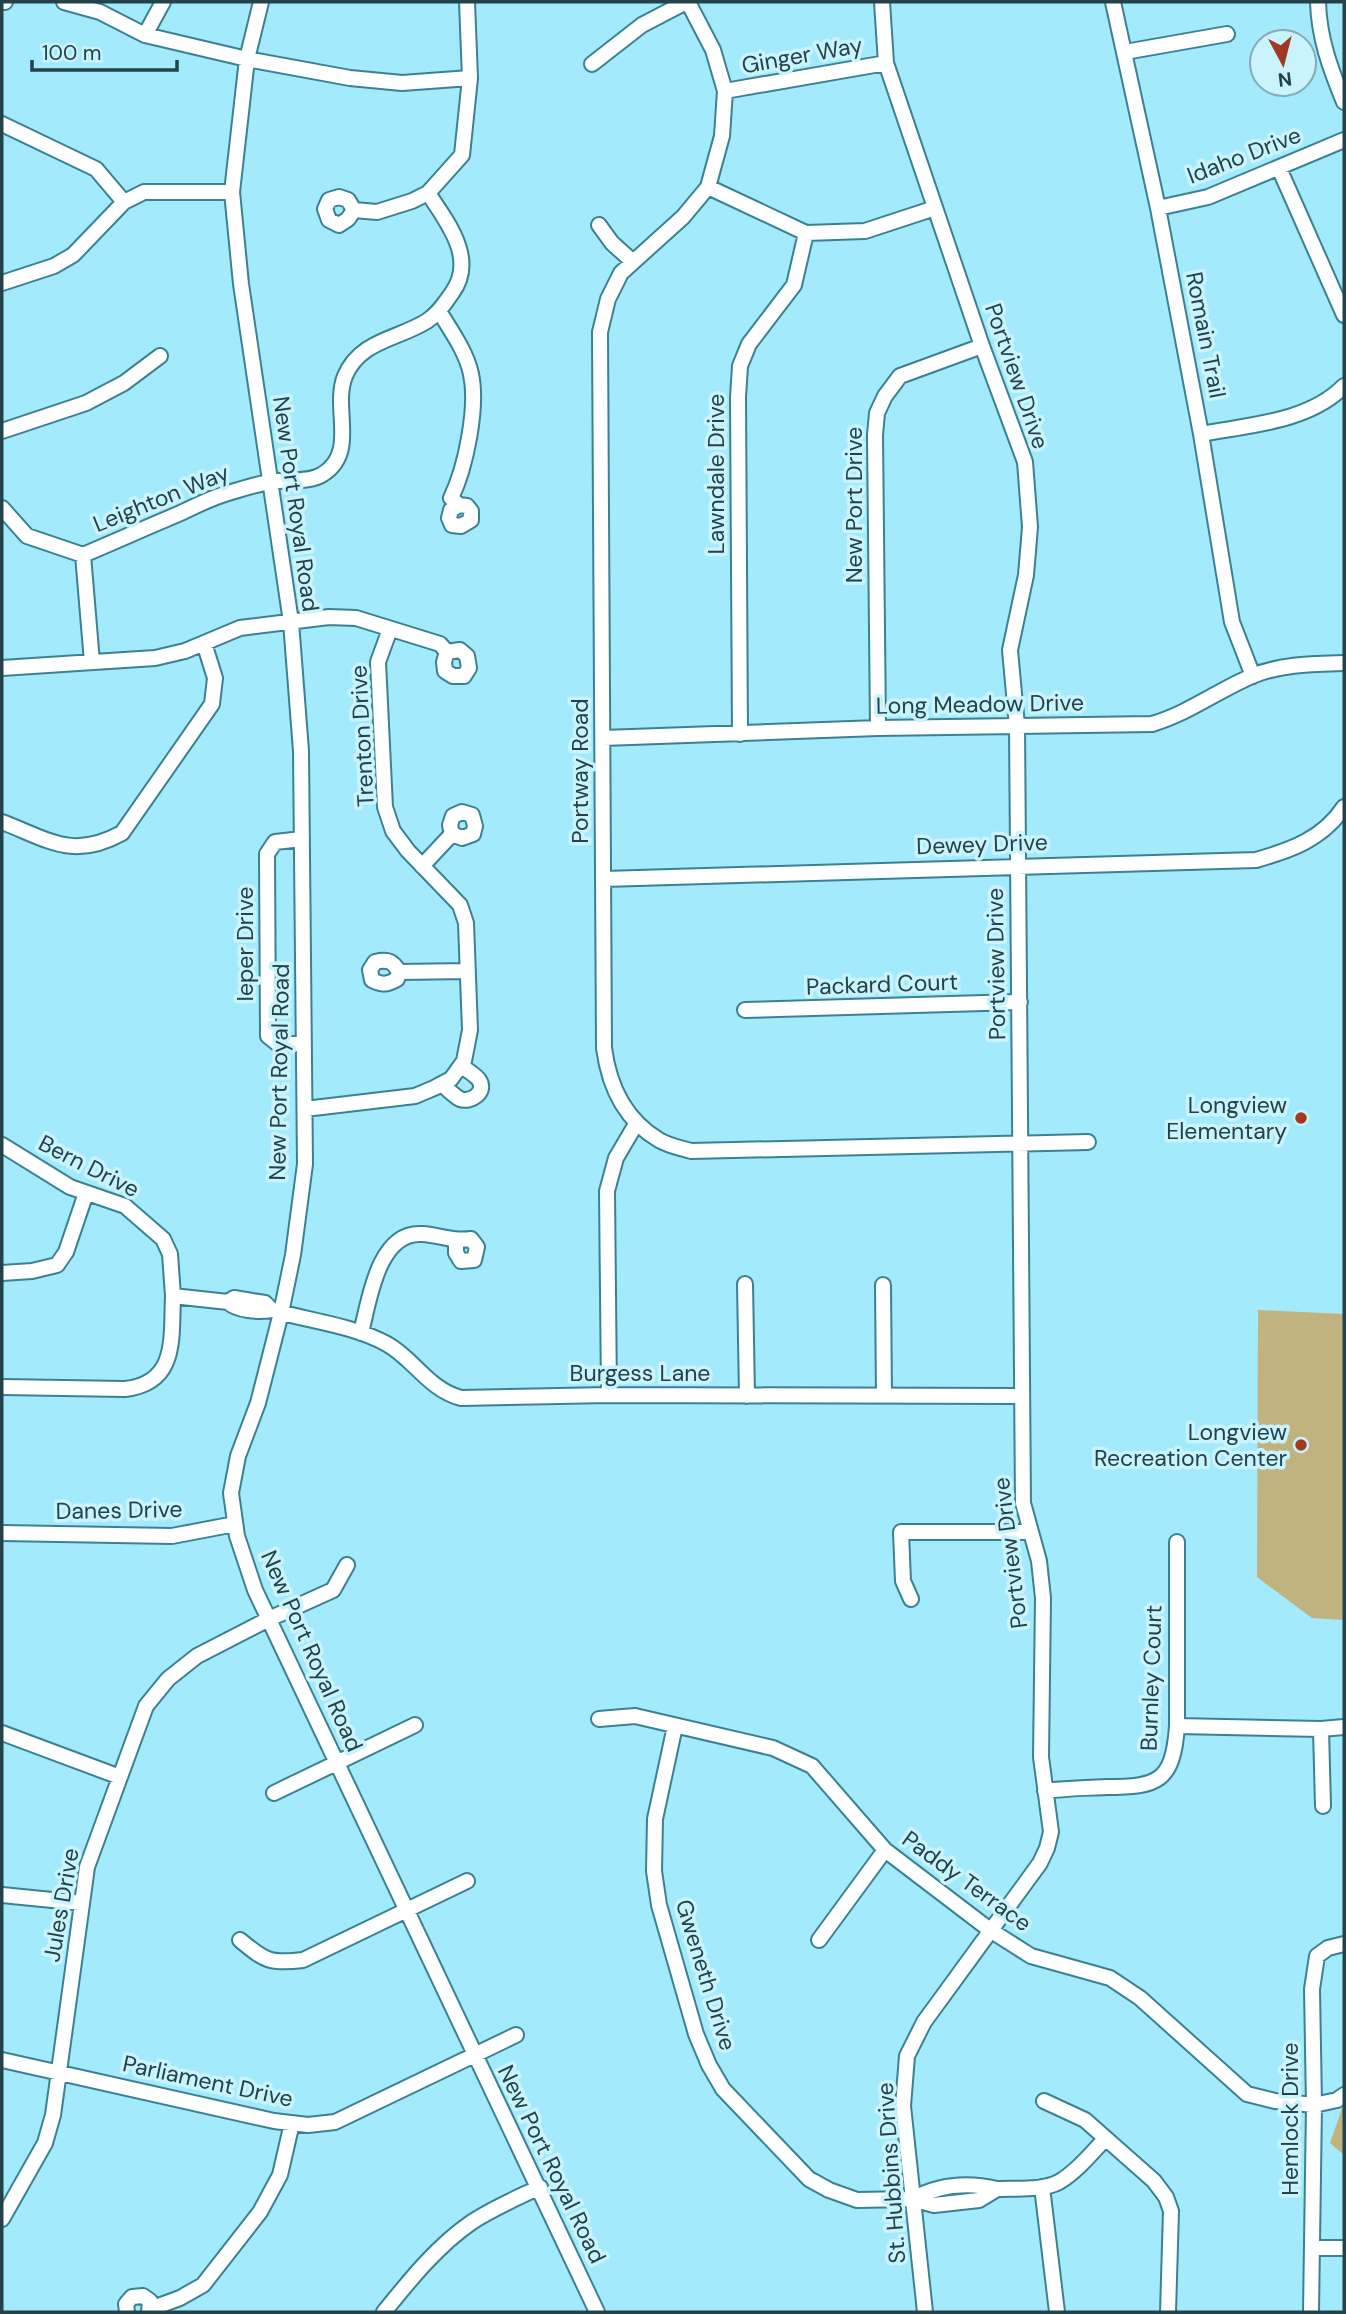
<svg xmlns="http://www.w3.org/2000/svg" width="1346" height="2314" viewBox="0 0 1346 2314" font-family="'DM Sans',sans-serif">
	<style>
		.green { fill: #c0b380 }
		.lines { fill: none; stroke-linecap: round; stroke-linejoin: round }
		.minor-casing { stroke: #3a8292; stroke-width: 18 }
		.minor { stroke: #fff; stroke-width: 14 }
		.poi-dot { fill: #a1391f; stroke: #c9f3fd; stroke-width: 2.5 }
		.labels { text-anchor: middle; stroke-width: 7; stroke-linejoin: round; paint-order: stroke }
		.street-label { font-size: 23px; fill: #244249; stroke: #c9f3fd }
		.poi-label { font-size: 23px; fill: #244249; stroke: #c9f3fd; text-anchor: end }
	</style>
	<rect width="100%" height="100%" fill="#a3eafc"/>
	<path class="green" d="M 1258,1310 L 1344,1314 L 1344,1620 L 1312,1618 L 1257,1577 Z
		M 1343,2106 L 1344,2106 L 1344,2155 L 1330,2143 Z"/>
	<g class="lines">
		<defs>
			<path id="minor" d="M 2,2 L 5,2
				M 64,2 L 100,12 L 145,35 L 247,59 L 350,78 L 402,83 L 470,78
				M 261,2 L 247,59 L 232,192 L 241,284 L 291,622 L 301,751 L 305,1164 L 293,1255 L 281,1313 L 258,1403 L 238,1456 L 231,1493 L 237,1536 L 255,1590 L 597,2312
				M 688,2 L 713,50 L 725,91 L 722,136 L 708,187 L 683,217 L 621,273 L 608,299 L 600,332 L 604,1048 C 609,1086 625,1120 659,1140 C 669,1146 681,1148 691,1151 L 1088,1142
				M 882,2 L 886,63 L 982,346 L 1025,462 L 1030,527 L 1026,575 L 1010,650 L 1017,726 L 1023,1503 L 1039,1561 L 1043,1598 L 1041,1757 L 1051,1832 L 1047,1848 L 1040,1863 L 924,2022 L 907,2056 L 903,2106 L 925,2312
				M 1113,2 L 1158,208 L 1201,434 L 1232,622 L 1253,676
				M 1318,2 C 1319,38 1330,68 1344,102
				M 145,35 L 163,2
				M 1125,52 L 1227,34
				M 592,64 L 642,25 L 686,2
				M 725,91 L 886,63
				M 2,124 L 96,169 L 124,202
				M 1279,168 L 1344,315
				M 708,187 L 806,233 L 865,231 L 935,208
				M 339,197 L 348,200 L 354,210 L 348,219 L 339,225 L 329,220 L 325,209 L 329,200 Z
				M 1158,208 L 1208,197 L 1344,140
				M 354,210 L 377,212 L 412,201 L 428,193 L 462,155 L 470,78 L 467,2
				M 599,225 L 612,243 L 632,261
				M 2,283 L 54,266 L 73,255 L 124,202 L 144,192 L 232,192
				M 439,311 C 451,331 466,351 471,374 C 478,407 466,467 451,498 L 459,505 L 451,510 L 449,518 L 452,525 L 461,526 L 471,520 L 471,511 L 467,506 L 459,505
				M 2,431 L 86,403 L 124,383 L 160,356
				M 1201,434 C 1249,425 1309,422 1344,386
				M 2,508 L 27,536 L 83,555 C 114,542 145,528 176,515 C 192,508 208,499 225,494 C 239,490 255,484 271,482 C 286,479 310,483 323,474 C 358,452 332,408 345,376 C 360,340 399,339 427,321 C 438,314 444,304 452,293 C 477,259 447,222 428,193
				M 83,555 L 92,662
				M 2,668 L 155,658 L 185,651 L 240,628 L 329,617 L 356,618 L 440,644 L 447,652 L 460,650 L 467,656 L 469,668 L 464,676 L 453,676 L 445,671 L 444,662 L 447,652
				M 878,728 L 875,435 L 877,413 L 885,396 L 900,376 L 982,346
				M 740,734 L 738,397 L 740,366 L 749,344 L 794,285 L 806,233
				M 603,738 L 878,728 L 1152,724 C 1189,713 1217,691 1252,676 C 1281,664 1313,664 1344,663
				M 2,822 C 49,840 73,860 122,833 L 212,704 L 215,678 L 204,643
				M 302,839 L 275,842 L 267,854 L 268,1036 L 278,1044 L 304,1044
				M 422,866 L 452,834 L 450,825 L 453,816 L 462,812 L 472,815 L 475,826 L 473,834 L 462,838 L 452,834
				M 604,879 L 1256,860 C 1291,850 1323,839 1344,807
				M 399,972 L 397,979 C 387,985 382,985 372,980 L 370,970 L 375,962 C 388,959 393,961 399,972 L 468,971
				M 745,1010 L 1020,1002
				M 441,1084 C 447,1088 454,1096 460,1099 C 471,1103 487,1092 479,1080 C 476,1075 466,1070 461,1065
				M 305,1109 L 415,1096 L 434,1088 L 451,1079 L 464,1061 L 470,1030 L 466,923 L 460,905 L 408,851 L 393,831 L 385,807 L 378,662 L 390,629
				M 2,1145 L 70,1187 L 125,1206 L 163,1239 L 170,1254 L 173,1296 L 228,1302
				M 2,1273 L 32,1271 L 57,1265 L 66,1252 L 86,1193
				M 745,1284 L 747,1396
				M 883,1285 L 884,1396
				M 234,1298 L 265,1303 L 272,1310 C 259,1312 237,1311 228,1302 Z
				M 272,1310 C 309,1321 352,1325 387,1344 C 414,1359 428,1389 461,1398 L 609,1395 L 1021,1396
				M 361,1333 C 369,1301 378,1231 422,1234 C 441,1235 452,1242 471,1239 L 477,1247 L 474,1260 L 461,1261 L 456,1253 L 456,1242
				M 2,1387 L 125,1389 C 178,1383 171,1338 173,1296
				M 609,1395 L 607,1191 L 616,1158 L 636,1124
				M 2,1533 L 172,1536 L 235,1524
				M 911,1599 L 903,1581 L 901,1532 L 1030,1532
				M 599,1719 L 635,1716 L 773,1748 L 812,1766 L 885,1850 L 990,1930 L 1031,1956 L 1110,1978 L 1140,1998 L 1247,2094 L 1275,2101 L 1314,2105 L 1337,2100 L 1344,2095
				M 675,1726 L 655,1819 L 654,1871 L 659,1905 L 696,2034 L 709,2065 L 723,2089 L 809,2179 L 829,2190 L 857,2200 L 912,2199 L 934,2205 L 979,2200 L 997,2189 C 968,2182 938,2185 912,2199
				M 1177,1726 L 1321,1729 L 1344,1727
				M 1321,1729 L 1323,1806
				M 2,1733 L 120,1777
				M 1045,1791 C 1066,1788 1086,1788 1106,1787 C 1158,1787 1173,1782 1177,1726 L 1177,1542
				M 274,1793 L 415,1725
				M 2,1895 L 82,1903
				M 240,1940 C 265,1961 270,1964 303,1960 L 467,1881
				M 819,1940 L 885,1850
				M 2,2060 L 274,2121 L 308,2125 L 335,2122 L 516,2035
				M 1044,2101 L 1085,2120 L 1154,2181 L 1166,2197 L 1171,2211 L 1168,2312
				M 1042,2187 L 1057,2312
				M 997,2189 C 1015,2188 1042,2191 1059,2182 C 1076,2172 1091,2154 1105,2139
				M 2,2219 L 45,2143 L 53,2115 L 87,1867 L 146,1706 L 168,1679 L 197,1656 L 269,1619 L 333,1590 L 347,1565
				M 1312,2248 L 1344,2248
				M 150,2309 L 180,2298 L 203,2285 L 260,2212 L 280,2175 L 292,2123
				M 127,2312 L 126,2304 L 132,2297 L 143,2296 L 150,2301 L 149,2312
				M 384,2312 C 410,2280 437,2246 472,2222 C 493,2208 517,2198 540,2187
				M 1311,2312 L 1314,2105 L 1312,1989 L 1317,1956 L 1328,1948 L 1344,1944"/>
		</defs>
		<use href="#minor" class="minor-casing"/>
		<use href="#minor" class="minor"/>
	</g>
	<g class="poi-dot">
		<circle cx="1301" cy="1118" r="7"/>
		<circle cx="1301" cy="1445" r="7"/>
	</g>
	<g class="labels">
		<g class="street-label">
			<text transform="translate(802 55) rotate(-10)" y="8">Ginger Way</text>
			<text transform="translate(1244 155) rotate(-21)" y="8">Idaho Drive</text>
			<text transform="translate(1206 335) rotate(79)" y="8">Romain Trail</text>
			<text transform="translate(1017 376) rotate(71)" y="8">Portview Drive</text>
			<text transform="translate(716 474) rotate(-90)" y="8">Lawndale Drive</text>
			<text transform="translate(161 498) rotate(-22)" y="8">Leighton Way</text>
			<text transform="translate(296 504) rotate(82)" y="8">New Port Royal Road</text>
			<text transform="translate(854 505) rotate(-90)" y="8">New Port Drive</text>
			<text transform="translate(980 704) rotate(-1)" y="8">Long Meadow Drive</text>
			<text transform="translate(362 736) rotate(-93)" y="8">Trenton Drive</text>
			<text transform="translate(580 771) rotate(-90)" y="8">Portway Road</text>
			<text transform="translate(982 844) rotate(-2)" y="8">Dewey Drive</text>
			<text transform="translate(245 944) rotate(-90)" y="8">Ieper Drive</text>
			<text transform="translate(996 964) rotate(-91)" y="8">Portview Drive</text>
			<text transform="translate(882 984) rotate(-2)" y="8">Packard Court</text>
			<text transform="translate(279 1072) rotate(-89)" y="8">New Port Royal Road</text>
			<text transform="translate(89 1166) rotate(27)" y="8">Bern Drive</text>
			<text x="640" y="1381">Burgess Lane</text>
			<text transform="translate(119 1510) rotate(-1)" y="8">Danes Drive</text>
			<text transform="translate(1010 1553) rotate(-97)" y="8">Portview Drive</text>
			<text transform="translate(312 1651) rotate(66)" y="8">New Port Royal Road</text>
			<text transform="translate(1151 1678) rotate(-88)" y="8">Burnley Court</text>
			<text transform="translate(967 1881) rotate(36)" y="8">Paddy Terrace</text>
			<text transform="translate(61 1905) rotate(-80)" y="8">Jules Drive</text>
			<text transform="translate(706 1975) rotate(73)" y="8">Gweneth Drive</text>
			<text transform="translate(208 2081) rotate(12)" y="8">Parliament Drive</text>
			<text transform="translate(1290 2119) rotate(-90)" y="8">Hemlock Drive</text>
			<text transform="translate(552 2164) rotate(64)" y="8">New Port Royal Road</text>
			<text transform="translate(891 2173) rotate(-94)" y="8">St. Hubbins Drive</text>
		</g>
		<g class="poi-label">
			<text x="1287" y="1113">Longview<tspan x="1287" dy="26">Elementary</tspan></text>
			<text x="1287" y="1440">Longview<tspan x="1287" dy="26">Recreation Center</tspan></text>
		</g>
	</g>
	<rect width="1346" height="2314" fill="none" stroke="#244249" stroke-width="7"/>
	<g transform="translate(1283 63) rotate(173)"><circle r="33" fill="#c9f3fd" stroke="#87acb5" stroke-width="2"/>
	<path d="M0-5L12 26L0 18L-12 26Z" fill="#a1391f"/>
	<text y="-10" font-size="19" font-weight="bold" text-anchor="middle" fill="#244249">N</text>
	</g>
	<path d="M32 60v10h145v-10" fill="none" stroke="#244249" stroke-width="3.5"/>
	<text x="42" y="60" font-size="21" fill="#244249" stroke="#c9f3fd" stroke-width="5" paint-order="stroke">100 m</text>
</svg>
